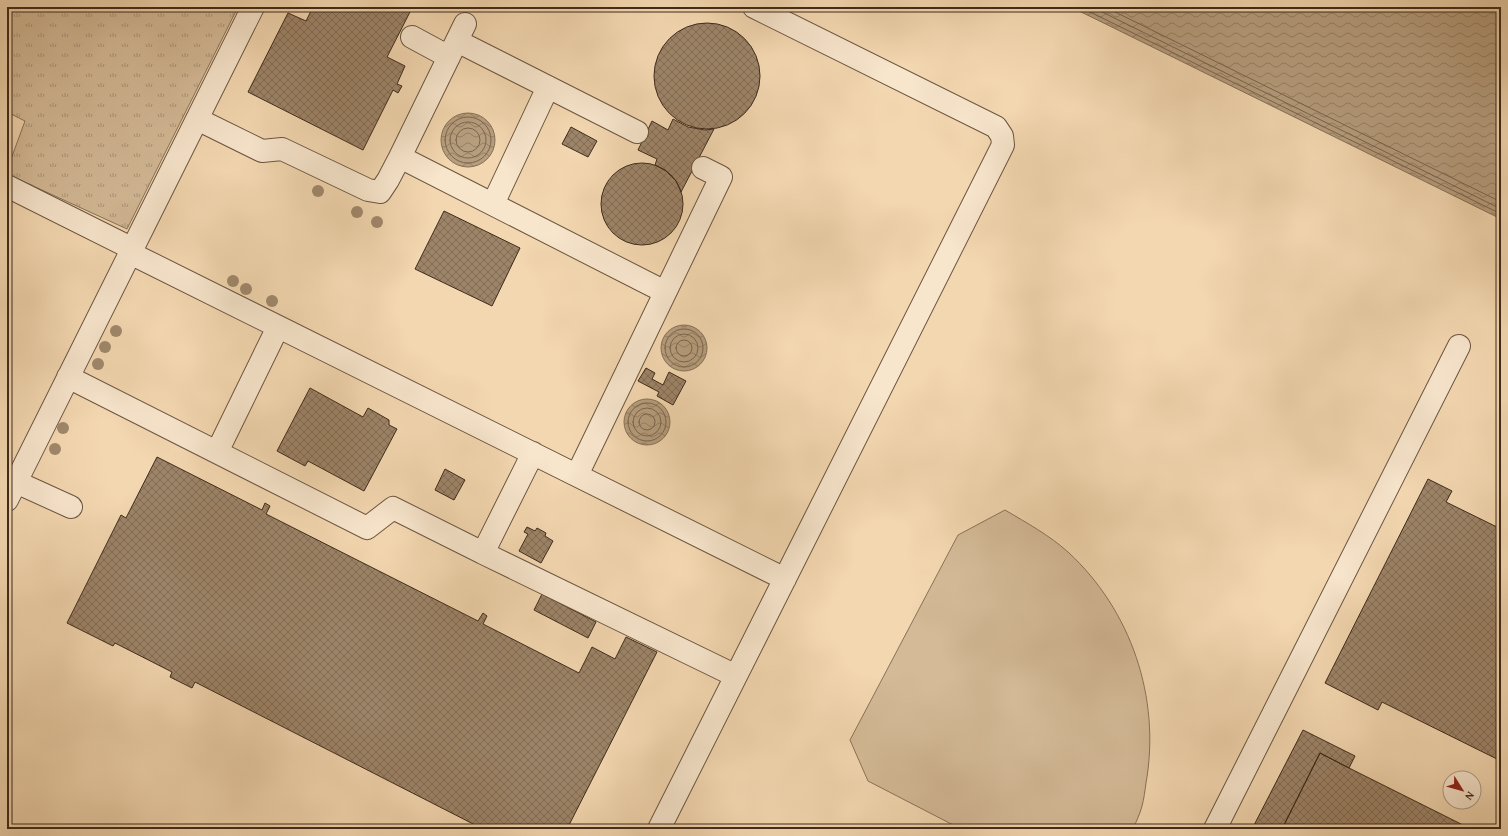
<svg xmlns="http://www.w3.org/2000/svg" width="1508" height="836" viewBox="0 0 1508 836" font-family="'Gentium Book Plus',serif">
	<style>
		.grass { fill: url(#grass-tufts); stroke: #8a7259 }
		.park { fill: #d4ba97; stroke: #8a7259 }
		.water { fill: url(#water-waves); stroke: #866f56 }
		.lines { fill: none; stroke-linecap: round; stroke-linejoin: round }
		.shore { stroke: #7a644c; stroke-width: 1 }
		.building { fill: url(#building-cross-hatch); stroke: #3f2b1b }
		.minor-casing { stroke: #6c5640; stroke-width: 24 }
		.minor { stroke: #f7e5cc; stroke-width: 22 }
		.tree { fill: #a0886c }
	</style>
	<defs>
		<pattern id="grass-tufts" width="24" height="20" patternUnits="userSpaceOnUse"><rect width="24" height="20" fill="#d4ba97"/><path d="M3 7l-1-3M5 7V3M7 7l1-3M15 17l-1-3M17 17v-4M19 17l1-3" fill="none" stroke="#ad977a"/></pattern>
		<pattern id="water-waves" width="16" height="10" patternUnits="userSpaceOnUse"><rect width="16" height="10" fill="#b69d7d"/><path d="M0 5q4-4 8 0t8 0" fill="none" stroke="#958066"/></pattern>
		<pattern id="building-cross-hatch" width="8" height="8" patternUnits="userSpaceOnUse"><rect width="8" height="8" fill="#9d8468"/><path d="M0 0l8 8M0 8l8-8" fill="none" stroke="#816c55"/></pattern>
	</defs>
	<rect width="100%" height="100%" fill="#f3d7b0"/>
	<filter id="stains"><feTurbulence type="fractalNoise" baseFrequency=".005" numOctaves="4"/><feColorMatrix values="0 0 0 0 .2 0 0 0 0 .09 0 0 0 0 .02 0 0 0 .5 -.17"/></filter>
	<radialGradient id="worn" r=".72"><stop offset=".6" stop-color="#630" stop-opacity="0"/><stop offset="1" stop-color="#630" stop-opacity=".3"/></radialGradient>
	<path class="grass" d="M 7,7 L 238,7 L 127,229 L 7,174 L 7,170 L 25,121 L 7,112 Z"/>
	<path class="park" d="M 1005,510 C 1027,523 1049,535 1068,552 C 1131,610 1161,698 1146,783 C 1145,790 1144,799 1142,806 C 1140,814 1136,822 1133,829 L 961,829 L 868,781 L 850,740 L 958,535 Z"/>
	<path class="water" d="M 1071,7 L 1501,7 L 1501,219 L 1126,34 Z
		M441 140a27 27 0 1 1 54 0a27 27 0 1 1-54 0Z
		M661 348a23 23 0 1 1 46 0a23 23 0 1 1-46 0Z
		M624 422a23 23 0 1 1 46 0a23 23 0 1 1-46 0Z"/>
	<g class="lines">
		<path class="shore" d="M 1080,7 L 1501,214
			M 1092,7 L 1501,209
			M 1105,7 L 1501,202
			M445 140a23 23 0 1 1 46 0a23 23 0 1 1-46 0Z
			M450 140a18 18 0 1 1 36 0a18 18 0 1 1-36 0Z
			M456 140a12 12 0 1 1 24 0a12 12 0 1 1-24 0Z
			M665 348a19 19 0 1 1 38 0a19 19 0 1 1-38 0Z
			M670 348a14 14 0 1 1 28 0a14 14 0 1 1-28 0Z
			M676 348a8 8 0 1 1 16 0a8 8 0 1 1-16 0Z
			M628 422a19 19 0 1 1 38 0a19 19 0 1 1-38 0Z
			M633 422a14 14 0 1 1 28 0a14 14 0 1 1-28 0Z
			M639 422a8 8 0 1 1 16 0a8 8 0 1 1-16 0Z"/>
	</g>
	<path class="building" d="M 313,7 L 405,7 L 411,10 L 387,57 L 405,66 L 397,84 L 402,86 L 398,93 L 393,90 L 363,150 L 248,92 L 288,13 L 306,21 Z
		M654 76a53 53 0 1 1 106 0a53 53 0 1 1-106 0Z
		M 673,119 L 688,127 L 705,130 L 714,129 L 681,192 L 676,181 L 666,171 L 655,165 L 657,159 L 638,150 L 652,121 L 668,130 Z
		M 571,127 L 597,141 L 588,157 L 562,144 Z
		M601 204a41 41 0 1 1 82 0a41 41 0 1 1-82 0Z
		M 444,211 L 520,248 L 492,306 L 415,269 Z
		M 646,368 L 655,373 L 652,379 L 663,385 L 669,372 L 686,381 L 673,405 L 657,396 L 659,392 L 638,381 Z
		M 310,388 L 363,417 L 368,408 L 389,420 L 389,425 L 397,429 L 364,491 L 308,461 L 305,466 L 277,451 Z
		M 157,457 L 262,510 L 265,503 L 270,506 L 266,514 L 478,621 L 483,613 L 487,616 L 483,624 L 579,673 L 592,647 L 615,659 L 626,637 L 657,652 L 567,829 L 483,829 L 195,682 L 192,688 L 170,677 L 172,672 L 115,643 L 113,646 L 67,623 L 121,515 L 126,518 Z
		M 445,469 L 465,480 L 454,500 L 435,490 Z
		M 1428,479 L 1452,491 L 1446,502 L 1501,529 L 1501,761 L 1382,702 L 1378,710 L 1325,683 Z
		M 527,527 L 535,531 L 537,528 L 546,533 L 545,536 L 553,541 L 541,563 L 519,551 L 528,534 L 524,532 Z
		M 542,594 L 596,622 L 588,638 L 534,610 Z
		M 1303,730 L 1355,756 L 1349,768 L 1320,753 L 1282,829 L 1252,829 Z
		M 1320,753 L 1349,768 L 1471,829 L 1282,829 Z"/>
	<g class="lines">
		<defs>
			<path id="minor" d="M 412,37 L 449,57
				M 457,41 L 637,132
				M 197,119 L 262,151 L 282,149 L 368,190 L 380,192 L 388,180 L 400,157 L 465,24
				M 400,157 L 665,292
				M 7,186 L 133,249
				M 493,204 L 548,87
				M 130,253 L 785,579
				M 68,377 L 367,528 L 393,508 L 483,553 L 533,453
				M 217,452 L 278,327
				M 577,475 L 721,177 L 703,168
				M 16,482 L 71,507
				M 7,500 L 253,7
				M 483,553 L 736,676
				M 659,829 L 1003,145 L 1002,136 L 996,127 L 754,7
				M 1215,829 L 1459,346"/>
		</defs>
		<use href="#minor" class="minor-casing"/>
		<use href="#minor" class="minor"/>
	</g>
	<g class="tree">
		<circle cx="318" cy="191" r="6"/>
		<circle cx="357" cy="212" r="6"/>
		<circle cx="377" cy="222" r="6"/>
		<circle cx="233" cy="281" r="6"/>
		<circle cx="246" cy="289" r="6"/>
		<circle cx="272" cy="301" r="6"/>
		<circle cx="116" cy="331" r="6"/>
		<circle cx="105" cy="347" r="6"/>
		<circle cx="98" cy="364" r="6"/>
		<circle cx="63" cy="428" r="6"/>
		<circle cx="55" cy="449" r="6"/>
	</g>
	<rect width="1508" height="836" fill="none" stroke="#f3d7b0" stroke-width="24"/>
	<rect x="8" y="8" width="1492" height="820" fill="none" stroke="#3f2b1b" stroke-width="2"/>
	<rect x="12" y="12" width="1484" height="812" fill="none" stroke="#3f2b1b"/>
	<g transform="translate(1462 790) rotate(127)"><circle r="19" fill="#f7e5cc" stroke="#ad9b85"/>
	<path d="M0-3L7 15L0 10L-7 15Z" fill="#8f2418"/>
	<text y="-6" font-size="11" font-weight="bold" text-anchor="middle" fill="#3f2b1b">N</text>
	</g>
	<rect width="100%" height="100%" filter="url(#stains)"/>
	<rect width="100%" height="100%" fill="url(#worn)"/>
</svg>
